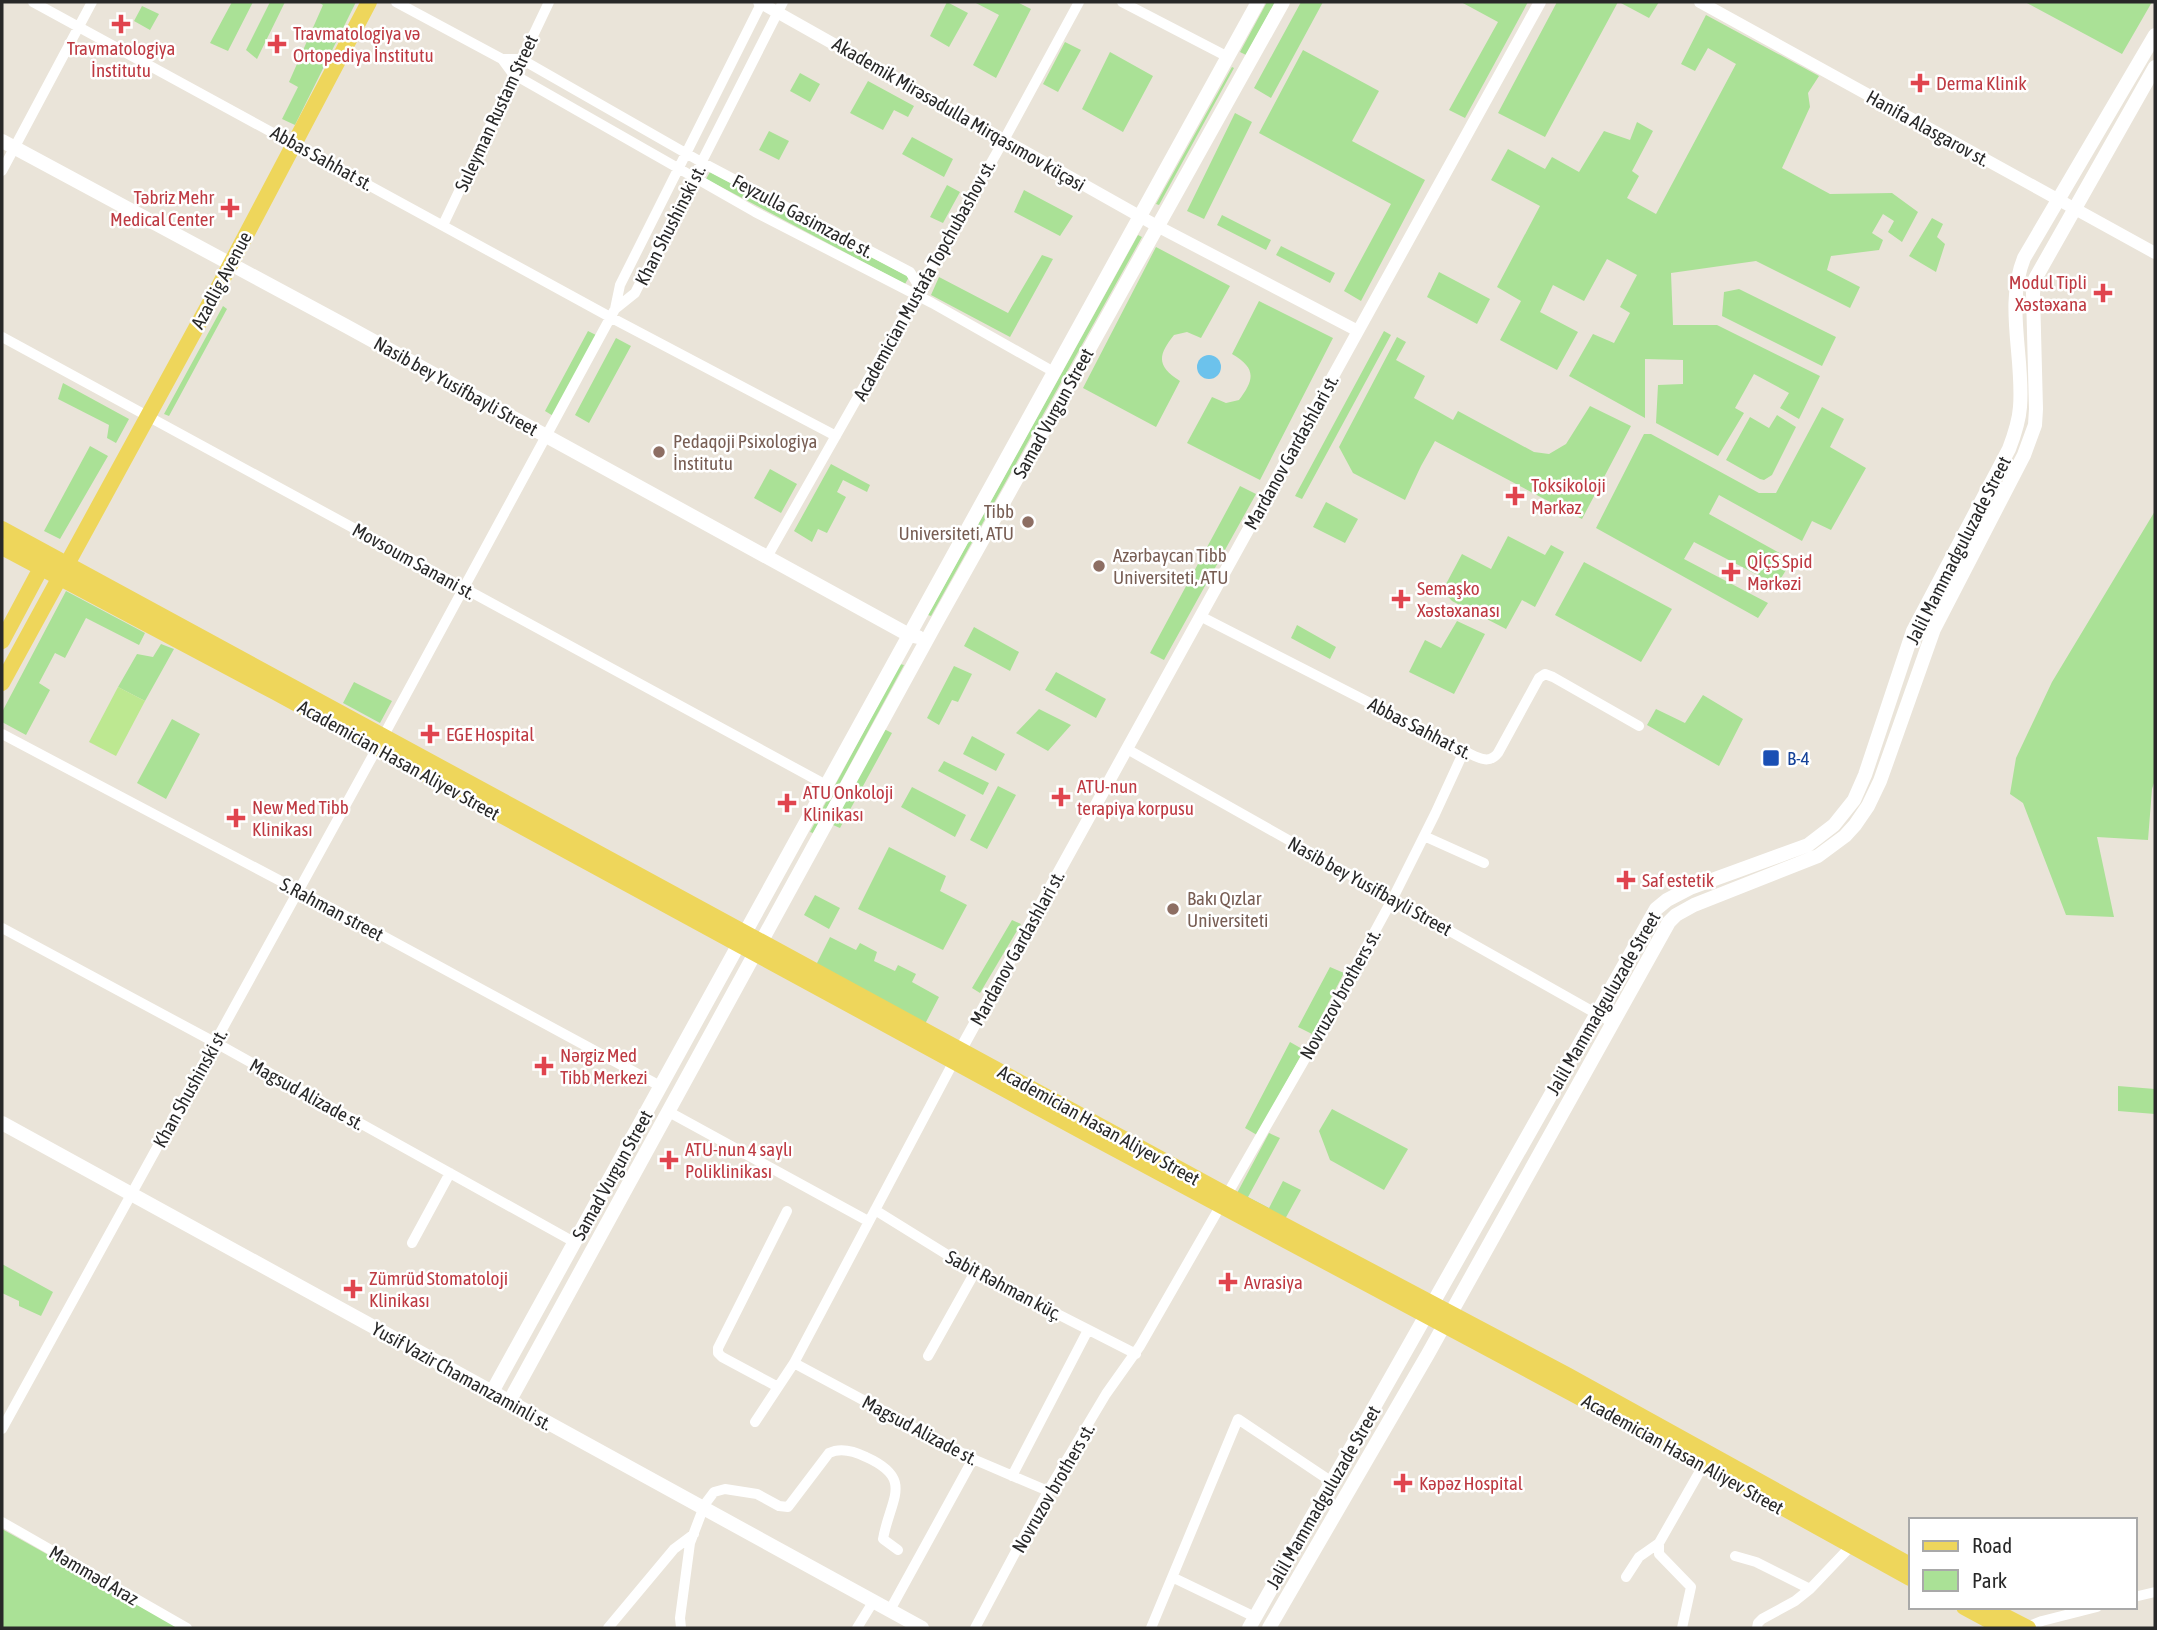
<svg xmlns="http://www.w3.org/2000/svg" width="2157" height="1630" viewBox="0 0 2157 1630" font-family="'Asap Condensed',sans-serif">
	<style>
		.green { fill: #aae196 }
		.pitch { fill: #bde891 }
		.water { fill: #6cc2ec }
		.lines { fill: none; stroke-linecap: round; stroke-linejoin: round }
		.minor { stroke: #fff; stroke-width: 10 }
		.tertiary { stroke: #fff; stroke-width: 12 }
		.secondary { stroke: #fff; stroke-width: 14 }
		.primary { stroke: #eed65b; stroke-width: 16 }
		.health-dot { fill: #e0444e; stroke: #fff; stroke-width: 2.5 }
		.education-dot { fill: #8d6e63; stroke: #fff; stroke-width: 2.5 }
		.transit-dot { fill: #1a4fb4; stroke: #fff; stroke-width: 2.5 }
		.labels { text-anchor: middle; stroke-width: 5; stroke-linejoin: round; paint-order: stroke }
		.health-label { font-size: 19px; fill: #be3a42; stroke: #fff; text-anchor: start }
		.street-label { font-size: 19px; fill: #282828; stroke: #fff }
		.education-label { font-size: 19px; fill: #785e54; stroke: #fff; text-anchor: start }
		.transit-label { font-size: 19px; fill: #164399; stroke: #fff; text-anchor: start }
	</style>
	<rect width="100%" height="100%" fill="#eae4d9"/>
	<path class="green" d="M 232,2 L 253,2 L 228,51 L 210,43 Z
		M 270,2 L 285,2 L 257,59 L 246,50 Z
		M 318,2 L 356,2 L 295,125 L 282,119 L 298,87 L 289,82 L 323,5 Z
		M 947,2 L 968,13 L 949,47 L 930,36 Z
		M 974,2 L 1017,2 L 1031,9 L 996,78 L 973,65 L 999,15 Z
		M 1267,2 L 1275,2 L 1246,55 L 1240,52 Z
		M 1301,2 L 1323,2 L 1271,98 L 1254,88 Z
		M 1461,2 L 1528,2 L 1465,118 L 1449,110 L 1498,22 Z
		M 1557,2 L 1618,2 L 1545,137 L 1498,113 Z
		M 1619,2 L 1659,2 L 1649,18 Z
		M 2025,2 L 2152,2 L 2122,54 Z
		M 142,6 L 159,14 L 150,30 L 134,21 Z
		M 1706,15 L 1819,76 L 1808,93 L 1810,107 L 1782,168 L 1830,194 L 1892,193 L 1918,212 L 1902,242 L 1888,232 L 1894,221 L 1883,214 L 1872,233 L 1883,240 L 1879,250 L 1831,256 L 1827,270 L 1860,287 L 1850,308 L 1756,261 L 1671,273 L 1673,325 L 1717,325 L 1820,376 L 1799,419 L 1780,408 L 1789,393 L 1754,374 L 1735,408 L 1744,413 L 1718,456 L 1656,423 L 1658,385 L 1683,384 L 1683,360 L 1645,359 L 1645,418 L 1569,376 L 1593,334 L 1614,343 L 1630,313 L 1620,307 L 1637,275 L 1607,259 L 1584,301 L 1553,285 L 1540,312 L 1578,332 L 1557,370 L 1500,340 L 1521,301 L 1497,287 L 1540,206 L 1491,180 L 1508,149 L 1545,169 L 1552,157 L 1579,172 L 1604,131 L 1630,140 L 1637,122 L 1653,131 L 1632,171 L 1639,176 L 1627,198 L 1656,214 L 1736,64 L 1708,48 L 1695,71 L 1681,64 Z
		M 1065,42 L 1081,50 L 1058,92 L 1043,84 Z
		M 1303,50 L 1379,91 L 1352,141 L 1425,180 L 1361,301 L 1344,291 L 1391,204 L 1259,133 Z
		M 1110,52 L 1153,76 L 1123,132 L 1082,109 Z
		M 1232,67 L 1234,68 L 1159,205 L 1156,204 Z
		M 800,73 L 820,84 L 810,102 L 790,91 Z
		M 868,81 L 914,106 L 908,117 L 894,110 L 883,130 L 850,113 Z
		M 1235,113 L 1252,122 L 1204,219 L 1187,211 Z
		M 769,131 L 789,141 L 779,160 L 759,150 Z
		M 912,137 L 953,159 L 944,177 L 902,154 Z
		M 710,172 L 909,277 L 905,284 L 706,179 Z
		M 947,185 L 960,192 L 943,223 L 930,217 Z
		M 1024,190 L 1073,216 L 1060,236 L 1014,212 Z
		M 1222,215 L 1271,240 L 1266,250 L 1217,225 Z
		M 1932,218 L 1943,224 L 1937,237 L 1945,244 L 1936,272 L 1909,256 Z
		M 1138,235 L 1142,237 L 931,616 L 928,615 Z
		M 1281,246 L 1335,273 L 1330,283 L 1276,255 Z
		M 1156,247 L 1230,286 L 1201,338 L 1187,332 L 1174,335 C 1158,355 1156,366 1180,381 L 1156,427 L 1083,388 Z
		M 1042,255 L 1053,259 L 1010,337 L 931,295 L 939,277 L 1008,313 Z
		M 1439,272 L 1490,299 L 1477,324 L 1427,297 Z
		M 1739,289 L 1836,337 L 1822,366 L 1722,316 L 1724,292 Z
		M 1259,301 L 1333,338 L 1260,480 L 1187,443 L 1212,397 L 1226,403 L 1239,400 C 1255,379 1256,368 1232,354 Z
		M 223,306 L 227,309 L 169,416 L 164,414 Z
		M 588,331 L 598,336 L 555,417 L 545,411 Z
		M 1384,331 L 1391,335 L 1302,499 L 1295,496 Z
		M 1397,337 L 1406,342 L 1396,360 L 1425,376 L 1414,398 L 1453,420 L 1458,411 L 1534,452 L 1549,454 L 1566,444 L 1590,406 L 1631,426 L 1582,519 L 1435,441 L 1421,466 L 1405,500 L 1353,473 L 1339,447 Z
		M 616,338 L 631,346 L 589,423 L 575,415 Z
		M 63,383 L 129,419 L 116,443 L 107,438 L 109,425 L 58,399 Z
		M 1822,407 L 1844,419 L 1830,447 L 1866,468 L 1831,530 L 1812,521 L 1802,541 L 1719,495 L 1709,514 L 1792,560 L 1777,585 L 1694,542 L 1684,559 L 1768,603 L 1758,618 L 1596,528 L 1644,434 L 1651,434 L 1759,493 L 1776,493 Z
		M 1777,415 L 1796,427 L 1772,475 L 1764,480 L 1760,479 L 1726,460 L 1750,417 L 1769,428 Z
		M 90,446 L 108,456 L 60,539 L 44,531 Z
		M 831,464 L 870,485 L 867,492 L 843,480 L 837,492 L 846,497 L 827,533 L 818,529 L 812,542 L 794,531 Z
		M 770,469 L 797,484 L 781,513 L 754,498 Z
		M 1240,486 L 1256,494 L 1251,503 L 1164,660 L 1150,653 Z
		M 1326,502 L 1358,519 L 1345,543 L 1313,527 Z
		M 2155,511 L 2155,780 L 2152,789 L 2148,840 L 2097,837 L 2114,917 L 2066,915 L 2023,803 L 2010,794 L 2016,758 L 2052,682 Z
		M 1508,536 L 1545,555 L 1551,545 L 1564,552 L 1535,607 L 1522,600 L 1506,629 L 1452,601 L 1444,592 L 1446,584 L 1462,554 L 1491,569 Z
		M 1584,562 L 1672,609 L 1641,662 L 1555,615 Z
		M 66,591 L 145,633 L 139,645 L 86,618 L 65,658 L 55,653 L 39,683 L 50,690 L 26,735 L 2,722 L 2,712 Z
		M 1457,621 L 1485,634 L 1454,694 L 1409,672 L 1425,640 L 1441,648 Z
		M 1297,625 L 1336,647 L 1330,659 L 1291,638 Z
		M 974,627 L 1019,652 L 1010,671 L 964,646 Z
		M 161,644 L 174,649 L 145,701 L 118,687 L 137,654 L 153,657 Z
		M 900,664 L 904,665 L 813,833 L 810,832 Z
		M 954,666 L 972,674 L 958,702 L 952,700 L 939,725 L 927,718 Z
		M 1056,672 L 1106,699 L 1096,718 L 1045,690 Z
		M 354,682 L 392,701 L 380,723 L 343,703 Z
		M 1703,695 L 1743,719 L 1719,766 L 1647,725 L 1656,709 L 1685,723 Z
		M 1039,709 L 1071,725 L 1048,751 L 1016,733 Z
		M 172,719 L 200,734 L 166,799 L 137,783 Z
		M 884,729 L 892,733 L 840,828 L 833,825 Z
		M 972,736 L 1005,754 L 996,771 L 963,754 Z
		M 944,761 L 989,783 L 983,795 L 938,771 Z
		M 998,786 L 1016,795 L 987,849 L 970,840 Z
		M 912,787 L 966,815 L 955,837 L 901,807 Z
		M 889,847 L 946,876 L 940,891 L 967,905 L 943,950 L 858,909 Z
		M 815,895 L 840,908 L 829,929 L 804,915 Z
		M 1012,920 L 1021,924 L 980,993 L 972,988 Z
		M 830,937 L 856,950 L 860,943 L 877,952 L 874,961 L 895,971 L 898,965 L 916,974 L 912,982 L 939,997 L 925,1024 L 816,965 Z
		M 1330,967 L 1344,973 L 1312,1034 L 1298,1027 Z
		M 1290,1042 L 1304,1050 L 1257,1135 L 1245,1128 Z
		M 2118,1086 L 2155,1089 L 2155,1114 L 2118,1111 Z
		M 1332,1109 L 1408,1149 L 1384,1190 L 1330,1160 L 1319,1131 Z
		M 1269,1133 L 1280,1138 L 1248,1197 L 1269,1208 L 1283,1181 L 1301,1190 L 1284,1221 L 1236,1195 Z
		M 2,1264 L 53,1292 L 41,1316 L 19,1306 L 19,1301 L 2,1293 Z
		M 2,1529 L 179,1628 L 2,1628 Z"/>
	<path class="pitch" d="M 118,687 L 145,701 L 116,756 L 89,742 Z"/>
	<path class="water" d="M1197 367a12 12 0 1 1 24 0a12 12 0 1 1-24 0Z"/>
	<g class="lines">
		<path class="minor" d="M 33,2 L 610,317 L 836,436
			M 396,2 L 502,59 L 513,74 L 755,212 L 932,303 L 1054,372
			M 1122,2 L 1228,57
			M 502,59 L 521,59 L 703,163 L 910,272 L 922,291
			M 2,171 L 92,2
			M 443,225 L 549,2
			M 615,309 L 620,285 L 762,2
			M 2,337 L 826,785
			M 767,557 L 1004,140 L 1079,2
			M 1200,616 L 1464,751 C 1476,756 1488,766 1498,753 L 1539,678 L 1545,674 L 1553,677 L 1639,726
			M 2,734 L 309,896 L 660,1086
			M 1127,749 L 1613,1023
			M 1424,836 L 1484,863
			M 2,928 L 216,1043 L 574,1242
			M 669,1112 L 868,1221
			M 875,1210 L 975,1272 L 1136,1354
			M 412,1243 L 450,1173
			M 928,1356 L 975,1272
			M 794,1363 L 973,1459 L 1048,1491
			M 778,1387 L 722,1357 L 718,1353 L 718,1348 L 787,1211
			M 755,1422 L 794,1363 L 954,1061
			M 2,1429 L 371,759 L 615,309 L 635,293 L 783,2
			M 1012,1476 L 1088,1330
			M 702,1508 L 714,1492 L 725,1489 L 757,1494 L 779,1506 L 788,1507 L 829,1453 C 841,1447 854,1451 866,1457 C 915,1479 890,1499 883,1539 L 898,1550
			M 2,1522 L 187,1628
			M 1735,1556 L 1756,1562 L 1810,1589
			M 1626,1577 L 1639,1557 L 1659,1543
			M 1174,1578 L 1255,1617
			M 2134,1597 L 2155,1592
			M 890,1610 L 973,1459
			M 608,1628 L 674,1549 L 694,1534
			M 681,1628 L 680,1618 L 690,1543 L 703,1509
			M 857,1628 L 873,1602
			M 975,1628 L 1048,1491 L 1106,1394 L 1140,1346 L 1313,1045 L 1393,898 L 1435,814 L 1464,751
			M 1151,1628 L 1238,1419 L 1332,1482
			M 1682,1628 L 1691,1587 L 1659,1554 L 1659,1543 L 1704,1464
			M 1757,1628 L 1758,1623 L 1762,1619 L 1795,1601 L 1810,1589 L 1851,1546
			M 2024,1628 L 2042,1621 L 2097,1607"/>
		<path class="tertiary" d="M 759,2 L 1157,226 L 1358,331
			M 1700,2 L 2155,253
			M 961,1049 L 1540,2"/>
		<path class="secondary" d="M 2,141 L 346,326 L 909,635 L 918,637
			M 2,1123 L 922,1628
			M 492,1392 L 1258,2
			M 509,1402 L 935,625 L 1283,2
			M 1249,1628 L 1656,909 L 1667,900 L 1690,888 L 1808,845 L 1834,825 L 1854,800 L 1865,775 L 1913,631 L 2009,449 C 2014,436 2019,421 2020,407 C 2024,358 2005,305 2024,258 L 2155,35
			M 1269,1628 L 1428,1354 L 1669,922 L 1676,915 L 1694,905 L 1818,856 L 1845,836 L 1855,825 L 1868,806 L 1880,781 L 1934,629 L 2024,455 L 2035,425 L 2036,409 L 2033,293 L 2035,279 L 2155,67"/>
		<path class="primary" d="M 2,529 L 1227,1195 L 1567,1375 L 1910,1565
			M 2,547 L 275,692 L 1089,1135 L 1704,1464 L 1910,1578
			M 2,641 L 41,568
			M 2,683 L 218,288 L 369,2
			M 1964,1607 L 2003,1628
			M 1987,1607 L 2028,1628"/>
	</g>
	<g class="health-dot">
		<path d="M117.5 13.5h7v7h7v7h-7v7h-7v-7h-7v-7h7z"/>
		<path d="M273.5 33.5h7v7h7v7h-7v7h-7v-7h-7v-7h7z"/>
		<path d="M1916.5 72.5h7v7h7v7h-7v7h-7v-7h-7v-7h7z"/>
		<path d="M226.5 197.5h7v7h7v7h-7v7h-7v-7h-7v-7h7z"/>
		<path d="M2099.5 282.5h7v7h7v7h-7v7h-7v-7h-7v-7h7z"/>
		<path d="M1511.5 485.5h7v7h7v7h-7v7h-7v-7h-7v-7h7z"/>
		<path d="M1727.5 561.5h7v7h7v7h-7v7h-7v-7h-7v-7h7z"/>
		<path d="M1397.5 588.5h7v7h7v7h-7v7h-7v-7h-7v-7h7z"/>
		<path d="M426.5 723.5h7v7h7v7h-7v7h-7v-7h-7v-7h7z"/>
		<path d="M1057.5 786.5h7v7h7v7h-7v7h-7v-7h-7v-7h7z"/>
		<path d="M783.5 792.5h7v7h7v7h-7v7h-7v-7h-7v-7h7z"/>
		<path d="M232.5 807.5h7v7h7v7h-7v7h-7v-7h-7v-7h7z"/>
		<path d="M1622.5 869.5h7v7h7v7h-7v7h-7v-7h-7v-7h7z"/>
		<path d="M540.5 1055.5h7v7h7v7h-7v7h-7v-7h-7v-7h7z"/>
		<path d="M665.5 1149.5h7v7h7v7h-7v7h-7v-7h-7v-7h7z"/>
		<path d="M1224.5 1271.5h7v7h7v7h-7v7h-7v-7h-7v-7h7z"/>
		<path d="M349.5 1278.5h7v7h7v7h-7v7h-7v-7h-7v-7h7z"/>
		<path d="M1399.5 1472.5h7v7h7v7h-7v7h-7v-7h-7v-7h7z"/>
	</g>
	<g class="education-dot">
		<circle cx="659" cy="452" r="7"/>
		<circle cx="1028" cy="522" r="7"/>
		<circle cx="1099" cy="566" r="7"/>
		<circle cx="1173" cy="909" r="7"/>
	</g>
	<rect class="transit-dot" x="1762" y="749" width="18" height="18" rx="3.5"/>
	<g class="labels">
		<g class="health-label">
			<text x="293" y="40">Travmatologiya və<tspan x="293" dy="22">Ortopediya İnstitutu</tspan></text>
			<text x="121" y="55" text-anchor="middle">Travmatologiya<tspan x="121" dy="22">İnstitutu</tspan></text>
			<text x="1936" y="90">Derma Klinik</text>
			<text x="214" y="204" text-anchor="end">Təbriz Mehr<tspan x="214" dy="22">Medical Center</tspan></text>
			<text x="2087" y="289" text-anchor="end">Modul Tipli<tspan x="2087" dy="22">Xəstəxana</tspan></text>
			<text x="1531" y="492">Toksikoloji<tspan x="1531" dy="22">Mərkəz</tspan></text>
			<text x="1747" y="568">QİÇS Spid<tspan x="1747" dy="22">Mərkəzi</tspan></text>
			<text x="1417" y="595">Semaşko<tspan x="1417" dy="22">Xəstəxanası</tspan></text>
			<text x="446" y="741">EGE Hospital</text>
			<text x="1077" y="793">ATU-nun<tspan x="1077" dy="22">terapiya korpusu</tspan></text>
			<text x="803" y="799">ATU Onkoloji<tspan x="803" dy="22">Klinikası</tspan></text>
			<text x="252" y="814">New Med Tibb<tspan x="252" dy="22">Klinikası</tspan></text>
			<text x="1642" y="887">Saf estetik</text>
			<text x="560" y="1062">Nərgiz Med<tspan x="560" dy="22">Tibb Merkezi</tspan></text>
			<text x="685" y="1156">ATU-nun 4 saylı<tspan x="685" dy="22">Poliklinikası</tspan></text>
			<text x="369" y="1285">Zümrüd Stomatoloji<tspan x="369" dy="22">Klinikası</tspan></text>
			<text x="1244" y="1289">Avrasiya</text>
			<text x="1419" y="1490">Kəpəz Hospital</text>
		</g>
		<g class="street-label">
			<text transform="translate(496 113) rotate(-65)" y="7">Suleyman Rustam Street</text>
			<text transform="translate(959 114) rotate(30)" y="7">Akademik Mirəsədulla Mirqasımov küçəsi</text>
			<text transform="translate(1928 128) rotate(29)" y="7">Hanifa Alasgarov st.</text>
			<text transform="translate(322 158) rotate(29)" y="7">Abbas Sahhat st.</text>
			<text transform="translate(803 216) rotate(28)" y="7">Feyzulla Gasimzade st.</text>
			<text transform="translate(670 225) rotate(-63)" y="7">Khan Shushinski st.</text>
			<text transform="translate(221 280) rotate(-62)" y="7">Azadlig Avenue</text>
			<text transform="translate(924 280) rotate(-61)" y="7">Academician Mustafa Topchubashov st.</text>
			<text transform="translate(456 386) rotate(29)" y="7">Nasib bey Yusifbayli Street</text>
			<text transform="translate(1053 413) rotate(-61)" y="7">Samad Vurgun Street</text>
			<text transform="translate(1291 452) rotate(-61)" y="7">Mardanov Gardashlari st.</text>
			<text transform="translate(1958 550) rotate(-63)" y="7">Jalil Mammadguluzade Street</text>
			<text transform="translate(414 561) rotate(29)" y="7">Movsoum Sanani st.</text>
			<text transform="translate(1420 728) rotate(27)" y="7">Abbas Sahhat st.</text>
			<text transform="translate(399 760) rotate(29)" y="7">Academician Hasan Aliyev Street</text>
			<text transform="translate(1370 886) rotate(29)" y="7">Nasib bey Yusifbayli Street</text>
			<text transform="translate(332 909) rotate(28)" y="7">S.Rahman street</text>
			<text transform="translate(1017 948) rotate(-61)" y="7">Mardanov Gardashlari st.</text>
			<text transform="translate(1340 994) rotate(-61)" y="7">Novruzov brothers st.</text>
			<text transform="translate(1603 1003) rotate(-60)" y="7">Jalil Mammadguluzade Street</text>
			<text transform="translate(190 1088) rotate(-61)" y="7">Khan Shushinski st.</text>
			<text transform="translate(307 1094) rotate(29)" y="7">Magsud Alizade st.</text>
			<text transform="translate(1099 1125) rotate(29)" y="7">Academician Hasan Aliyev Street</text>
			<text transform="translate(612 1175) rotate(-61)" y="7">Samad Vurgun Street</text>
			<text transform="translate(1004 1285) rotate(28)" y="7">Sabit Rəhman küç.</text>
			<text transform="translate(462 1376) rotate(29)" y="7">Yusif Vazir Chamanzaminli st.</text>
			<text transform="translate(920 1430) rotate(28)" y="7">Magsud Alizade st.</text>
			<text transform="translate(1683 1454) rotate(29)" y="7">Academician Hasan Aliyev Street</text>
			<text transform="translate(1053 1488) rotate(-60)" y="7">Novruzov brothers st.</text>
			<text transform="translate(1323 1497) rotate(-60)" y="7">Jalil Mammadguluzade Street</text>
			<text transform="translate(94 1575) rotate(30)" y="7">Məmməd Araz</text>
		</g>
		<g class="education-label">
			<text x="673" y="448">Pedaqoji Psixologiya<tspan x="673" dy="22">İnstitutu</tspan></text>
			<text x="1014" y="518" text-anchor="end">Tibb<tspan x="1014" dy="22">Universiteti, ATU</tspan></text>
			<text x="1113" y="562">Azərbaycan Tibb<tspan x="1113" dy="22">Universiteti, ATU</tspan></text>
			<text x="1187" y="905">Bakı Qızlar<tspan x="1187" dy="22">Universiteti</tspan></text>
		</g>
		<g class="transit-label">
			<text x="1787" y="765">B-4</text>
		</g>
	</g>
	<rect width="2157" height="1630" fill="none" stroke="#282828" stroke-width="7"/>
	<rect x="1909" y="1518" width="228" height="91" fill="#ffffff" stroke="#a9a9a9" stroke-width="2"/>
	<rect x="1923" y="1541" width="35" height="10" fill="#eed65b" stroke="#a9a9a9" stroke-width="2"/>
	<text x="1972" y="1553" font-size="21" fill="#282828">Road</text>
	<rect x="1923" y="1570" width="35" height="21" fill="#aae196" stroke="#a9a9a9" stroke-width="2"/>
	<text x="1972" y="1588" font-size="21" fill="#282828">Park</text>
</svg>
